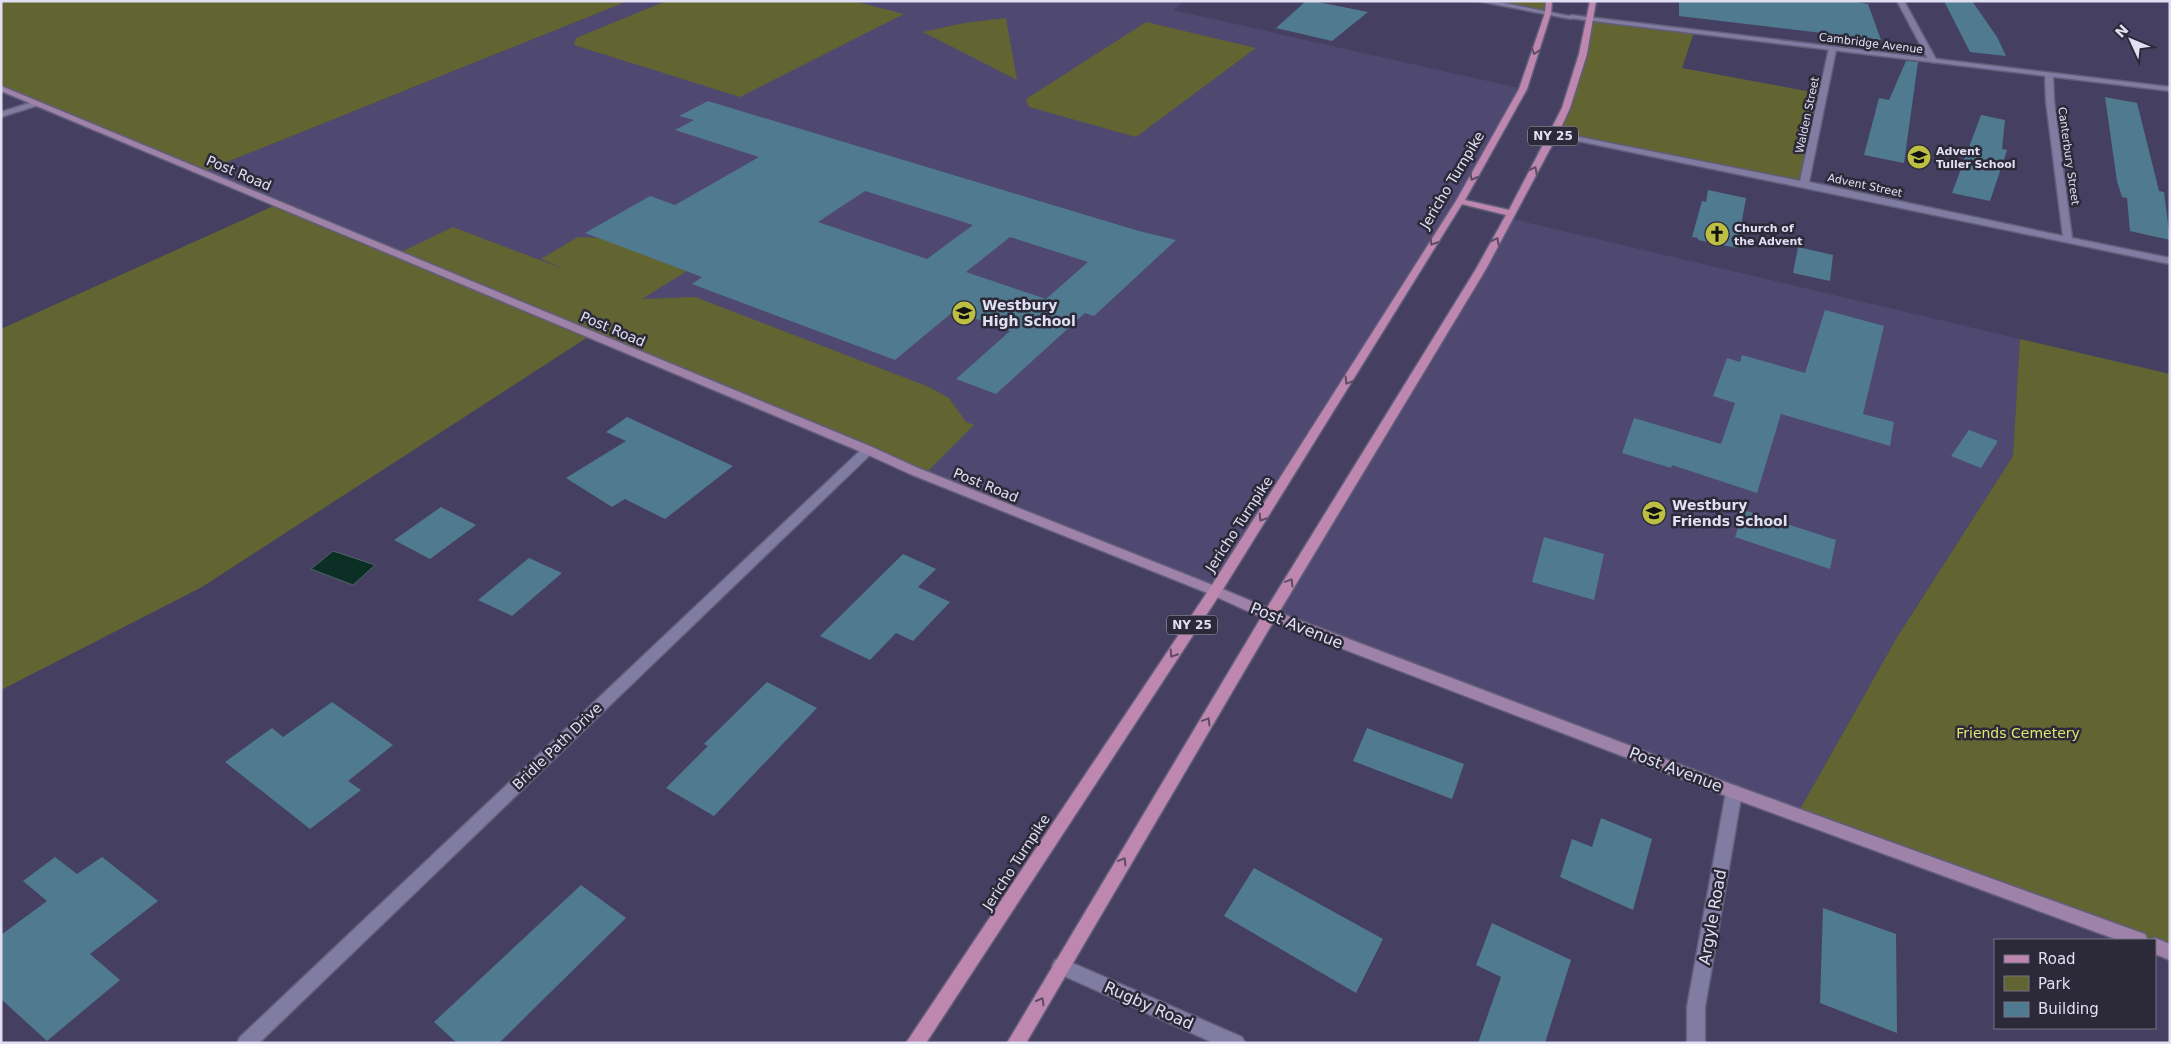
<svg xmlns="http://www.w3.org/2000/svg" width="2171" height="1044" viewBox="0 0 2171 1044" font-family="'DejaVu Sans',sans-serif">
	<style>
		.built { fill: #4f4871 }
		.green { fill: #626431 }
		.water { fill: #0c2f25; stroke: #4c6463 }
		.building { fill: #507a8f; fill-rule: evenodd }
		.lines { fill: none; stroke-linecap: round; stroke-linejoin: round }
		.minor-casing { stroke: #625e7a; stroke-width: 3 }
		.tertiary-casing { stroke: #625e7a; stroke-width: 3 }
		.secondary-casing { stroke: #625e7a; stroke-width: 3 }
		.primary-casing { stroke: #625e7a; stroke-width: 3 }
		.minor { fill: #817da2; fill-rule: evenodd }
		.tertiary { fill: #817da2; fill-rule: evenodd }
		.secondary { fill: #9f82a8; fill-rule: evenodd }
		.primary { fill: #bd87af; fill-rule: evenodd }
		.oneway { stroke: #5f4b62 }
		.labels { text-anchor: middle; stroke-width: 5; stroke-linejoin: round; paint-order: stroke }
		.far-street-label { font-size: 11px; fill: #e1dff4; stroke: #2c2a39 }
		.far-poi-label { font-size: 11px; font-weight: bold; fill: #e1dff4; stroke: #2c2a39; text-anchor: start }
		.shield { fill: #2c2a39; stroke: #aba9bc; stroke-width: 1 }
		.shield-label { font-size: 12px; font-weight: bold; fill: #e1dff4 }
		.street-label { font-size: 14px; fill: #e1dff4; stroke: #2c2a39 }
		.poi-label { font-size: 14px; font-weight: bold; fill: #e1dff4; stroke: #2c2a39; text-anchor: start }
		.park-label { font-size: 14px; fill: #e1e56f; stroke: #2c2a39 }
		.near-street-label { font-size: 16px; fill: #e1dff4; stroke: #2c2a39 }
	</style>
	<rect width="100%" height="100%" fill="#454062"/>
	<path class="built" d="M 628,1 L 1185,1 L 1173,10 L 1523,89 L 1460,201 L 1215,591 L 202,172 Z
		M 1508,218 L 2020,339 L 2013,456 L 1896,639 L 1798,813 L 1270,615 Z"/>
	<path class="green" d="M 1,1 L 628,1 L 202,172 L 1,88 Z
		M 666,1 L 853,1 L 904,14 L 740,97 L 574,45 L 576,38 Z
		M 1482,1 L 1549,1 L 1548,13 Z
		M 1006,18 L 1017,80 L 923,32 L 964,23 Z
		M 1590,20 L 1694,32 L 1682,68 L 1823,94 L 1804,184 L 1554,134 Z
		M 1146,22 L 1256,48 L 1136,137 L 1029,107 L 1026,99 Z
		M 278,204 L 397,254 L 453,227 L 566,270 L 541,259 L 578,237 L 601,238 L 687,271 L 642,299 L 695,297 L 929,387 L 949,398 L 966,422 L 974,425 L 924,475 L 591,335 L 202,587 L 1,690 L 1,329 Z
		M 2020,339 L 2170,374 L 2170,952 L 2155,946 L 2155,940 L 2139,940 L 1798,813 L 1896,639 L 2013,456 Z"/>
	<path class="water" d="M 333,551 L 375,565 L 353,585 L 311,569 Z"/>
	<path class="building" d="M 1306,1 L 1313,1 L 1368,12 L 1332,41 L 1276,28 Z
		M 1679,1 L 1850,1 L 1868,4 L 1881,40 L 1679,16 Z
		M 1944,1 L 1972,1 L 1997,37 L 2006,56 L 1970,52 Z
		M 1906,61 L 1918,62 L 1904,163 L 1864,155 L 1879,98 L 1889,100 Z
		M 2105,97 L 2137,103 L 2159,191 L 2164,192 L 2170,240 L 2130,231 L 2127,198 L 2122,197 L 2117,181 Z
		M 708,101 L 1139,231 L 1176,240 L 1094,316 L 1085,313 L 996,394 L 956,379 L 1010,331 L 954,311 L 895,360 L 692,284 L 702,277 L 585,233 L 650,196 L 675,205 L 759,157 L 675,130 L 694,120 L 679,116 ZM 865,191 L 973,225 L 927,259 L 818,222 ZM 1010,237 L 1088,262 L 1046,299 L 966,272 Z
		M 1981,115 L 2005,120 L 2002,149 L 2007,150 L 1990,201 L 1952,193 Z
		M 1708,190 L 1746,198 L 1737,248 L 1698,240 L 1698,238 L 1692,237 L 1702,201 L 1706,202 Z
		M 1798,247 L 1833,255 L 1830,281 L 1793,273 Z
		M 1825,310 L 1884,326 L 1863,414 L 1894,422 L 1890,446 L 1781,414 L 1757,493 L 1672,465 L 1671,468 L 1622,453 L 1634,418 L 1721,444 L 1735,403 L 1713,396 L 1727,358 L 1740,362 L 1742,355 L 1805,373 Z
		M 627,417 L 733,466 L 665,519 L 625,499 L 612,507 L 566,478 L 626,441 L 606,432 Z
		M 1969,430 L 1998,441 L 1981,468 L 1951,456 Z
		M 441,507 L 476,525 L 430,559 L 394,540 Z
		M 1744,510 L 1836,540 L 1830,569 L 1735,537 Z
		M 1544,537 L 1604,554 L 1594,600 L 1532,582 Z
		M 903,554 L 936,569 L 918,587 L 950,602 L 913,641 L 896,633 L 870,660 L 820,636 Z
		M 529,558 L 562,573 L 512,616 L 478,600 Z
		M 767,682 L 817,708 L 714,816 L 666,788 L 708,746 L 704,744 Z
		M 332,702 L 393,745 L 348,781 L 361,790 L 310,829 L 225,762 L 272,728 L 283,737 Z
		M 1367,728 L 1464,764 L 1452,799 L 1353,761 Z
		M 1601,818 L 1652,839 L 1633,910 L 1560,877 L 1572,839 L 1592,847 Z
		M 55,857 L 77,874 L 102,857 L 158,901 L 90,954 L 120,980 L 47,1041 L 1,999 L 1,935 L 47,901 L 23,881 Z
		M 1254,868 L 1383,939 L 1356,993 L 1224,916 Z
		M 581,885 L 626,918 L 499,1043 L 457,1043 L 434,1022 Z
		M 1823,908 L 1896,934 L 1897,1033 L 1820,1003 Z
		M 1492,923 L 1571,960 L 1545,1043 L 1478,1043 L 1501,977 L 1476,965 Z"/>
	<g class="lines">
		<defs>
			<path id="minor" d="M 1478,1 L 1494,1 L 1574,17 L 1571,19 Z
				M 1897,1 L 1904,1 L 1937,61 L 1936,63 L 1929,61 Z
				M 1829,48 L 1836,50 L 1809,182 L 2063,236 L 2046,101 L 2045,75 L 2049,73 L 2053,75 L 2054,101 L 2072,238 L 2170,258 L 2170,264 L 1554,136 L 1550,134 L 1554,132 L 1800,181 Z
				M 36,101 L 40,103 L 39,105 L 1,117 L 1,112 Z
				M 868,446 L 874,450 L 872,453 L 259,1043 L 237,1043 L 240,1037 L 864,447 Z
				M 1734,785 L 1739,787 L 1742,792 L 1705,1007 L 1705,1043 L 1687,1043 L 1687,1007 L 1726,792 L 1729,787 Z
				M 1061,958 L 1242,1037 L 1245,1043 L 1214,1043 L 1055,972 L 1052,966 L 1055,960 Z"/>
			<path id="tertiary" d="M 1571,15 L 2170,87 L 2170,91 L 1569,18 L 1569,16 Z"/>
			<path id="secondary" d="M 1,86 L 872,447 L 918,468 L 1220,588 L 1275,611 L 1739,787 L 2139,932 L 2145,934 L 2148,940 L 2118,940 L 1729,797 L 1265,619 L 1210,594 L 910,474 L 864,453 L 1,91 Z
				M 2155,938 L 2170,944 L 2170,960 L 2155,954 L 2155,940 L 2149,940 Z"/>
			<path id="primary" d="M 1546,1 L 1552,1 L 1551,13 L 1527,89 L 1465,200 L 1509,210 L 1562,108 L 1579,54 L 1590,1 L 1596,1 L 1587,54 L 1570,108 L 1558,134 L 1486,269 L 1275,619 L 1026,1043 L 1007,1043 L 1265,611 L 1476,269 L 1506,215 L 1462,204 L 1220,594 L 926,1043 L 906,1043 L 1210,588 L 1456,201 L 1519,89 L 1545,13 Z"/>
		</defs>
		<use href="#minor" class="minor-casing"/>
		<use href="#tertiary" class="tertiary-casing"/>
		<use href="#secondary" class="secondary-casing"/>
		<use href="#primary" class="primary-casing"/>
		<use href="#minor" class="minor"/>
		<use href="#tertiary" class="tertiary"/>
		<use href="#secondary" class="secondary"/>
		<use href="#primary" class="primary"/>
	</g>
	<defs><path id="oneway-chevron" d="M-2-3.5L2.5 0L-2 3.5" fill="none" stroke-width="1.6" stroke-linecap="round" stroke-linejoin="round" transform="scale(1.25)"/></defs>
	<g class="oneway">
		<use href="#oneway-chevron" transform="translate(1535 51) rotate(108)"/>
		<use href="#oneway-chevron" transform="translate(1534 170) rotate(-62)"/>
		<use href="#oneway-chevron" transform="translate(1473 177) rotate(120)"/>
		<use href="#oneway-chevron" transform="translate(1496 241) rotate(-63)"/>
		<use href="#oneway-chevron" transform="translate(1433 242) rotate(122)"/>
		<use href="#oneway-chevron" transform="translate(1348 381) rotate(122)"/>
		<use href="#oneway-chevron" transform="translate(1262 518) rotate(123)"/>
		<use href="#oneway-chevron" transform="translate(1290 582) rotate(-59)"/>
		<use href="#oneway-chevron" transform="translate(1173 654) rotate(123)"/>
		<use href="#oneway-chevron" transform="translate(1207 721) rotate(-59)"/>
		<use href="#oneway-chevron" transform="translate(1123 861) rotate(-59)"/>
		<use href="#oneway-chevron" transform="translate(1041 1001) rotate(-60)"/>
	</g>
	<defs>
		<symbol id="school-disc" viewBox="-11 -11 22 22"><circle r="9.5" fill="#bcbf43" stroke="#2c2a39"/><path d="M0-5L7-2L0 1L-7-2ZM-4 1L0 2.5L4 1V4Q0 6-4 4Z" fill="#111"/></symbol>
		<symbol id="church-disc" viewBox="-11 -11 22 22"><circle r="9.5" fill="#bcbf43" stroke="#2c2a39"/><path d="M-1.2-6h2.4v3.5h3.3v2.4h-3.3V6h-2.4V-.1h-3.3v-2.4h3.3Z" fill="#111"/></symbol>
	</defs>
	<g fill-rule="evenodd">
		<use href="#school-disc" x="1905" y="143" width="28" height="28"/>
		<use href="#church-disc" x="1703" y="220" width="28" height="28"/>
		<use href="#school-disc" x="950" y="299" width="28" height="28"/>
		<use href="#school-disc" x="1640" y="499" width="28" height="28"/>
	</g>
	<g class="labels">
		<g class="far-street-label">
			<text transform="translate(1871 43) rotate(7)" y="4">Cambridge Avenue</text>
			<text transform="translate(1807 115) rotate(-78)" y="4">Walden Street</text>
			<text transform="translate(2069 156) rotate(82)" y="4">Canterbury Street</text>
			<text transform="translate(1865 185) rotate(12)" y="4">Advent Street</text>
		</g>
		<g class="far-poi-label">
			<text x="1936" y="155">Advent<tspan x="1936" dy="13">Tuller School</tspan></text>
			<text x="1734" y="232">Church of<tspan x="1734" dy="13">the Advent</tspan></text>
		</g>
		<g class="shield">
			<rect x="1528" y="126.5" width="50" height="19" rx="4"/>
			<rect x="1167" y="615.5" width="50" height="19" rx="4"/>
		</g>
		<g class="shield-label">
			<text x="1553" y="140">NY 25</text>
			<text x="1192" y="629">NY 25</text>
		</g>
		<g class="street-label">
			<text transform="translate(239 173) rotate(23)" y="5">Post Road</text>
			<text transform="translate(1452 180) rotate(-59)" y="5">Jericho Turnpike</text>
			<text transform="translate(613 329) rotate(23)" y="5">Post Road</text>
			<text transform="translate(986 485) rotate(22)" y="5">Post Road</text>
			<text transform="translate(1239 524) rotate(-57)" y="5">Jericho Turnpike</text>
			<text transform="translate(557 746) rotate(-44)" y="5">Bridle Path Drive</text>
			<text transform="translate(1016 862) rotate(-57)" y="5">Jericho Turnpike</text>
		</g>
		<g class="poi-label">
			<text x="982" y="310">Westbury<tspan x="982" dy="16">High School</tspan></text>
			<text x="1672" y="510">Westbury<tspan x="1672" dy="16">Friends School</tspan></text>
		</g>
		<g class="park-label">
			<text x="2018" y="738">Friends Cemetery</text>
		</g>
		<g class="near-street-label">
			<text transform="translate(1297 625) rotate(22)" y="6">Post Avenue</text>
			<text transform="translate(1676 769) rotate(21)" y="6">Post Avenue</text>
			<text transform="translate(1712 917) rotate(-80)" y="6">Argyle Road</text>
			<text transform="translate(1149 1005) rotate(24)" y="6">Rugby Road</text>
		</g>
	</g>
	<rect width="2171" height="1044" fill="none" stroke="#e1dff4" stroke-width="5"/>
	<rect x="1994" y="939" width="162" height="90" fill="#2c2a39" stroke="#747284"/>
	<rect x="2004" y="955" width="25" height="8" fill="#bd87af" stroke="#747284"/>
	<text x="2038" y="964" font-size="15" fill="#e1dff4">Road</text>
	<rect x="2004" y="976" width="25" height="15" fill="#626431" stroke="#747284"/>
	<text x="2038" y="989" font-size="15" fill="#e1dff4">Park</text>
	<rect x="2004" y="1002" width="25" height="15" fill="#507a8f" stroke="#747284"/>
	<text x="2038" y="1014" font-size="15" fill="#e1dff4">Building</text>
	<g transform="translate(2131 40) rotate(314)" stroke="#2c2a39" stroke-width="4" paint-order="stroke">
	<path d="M0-4L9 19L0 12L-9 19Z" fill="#e1dff4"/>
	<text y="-8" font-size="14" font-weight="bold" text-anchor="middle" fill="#e1dff4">N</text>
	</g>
</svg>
